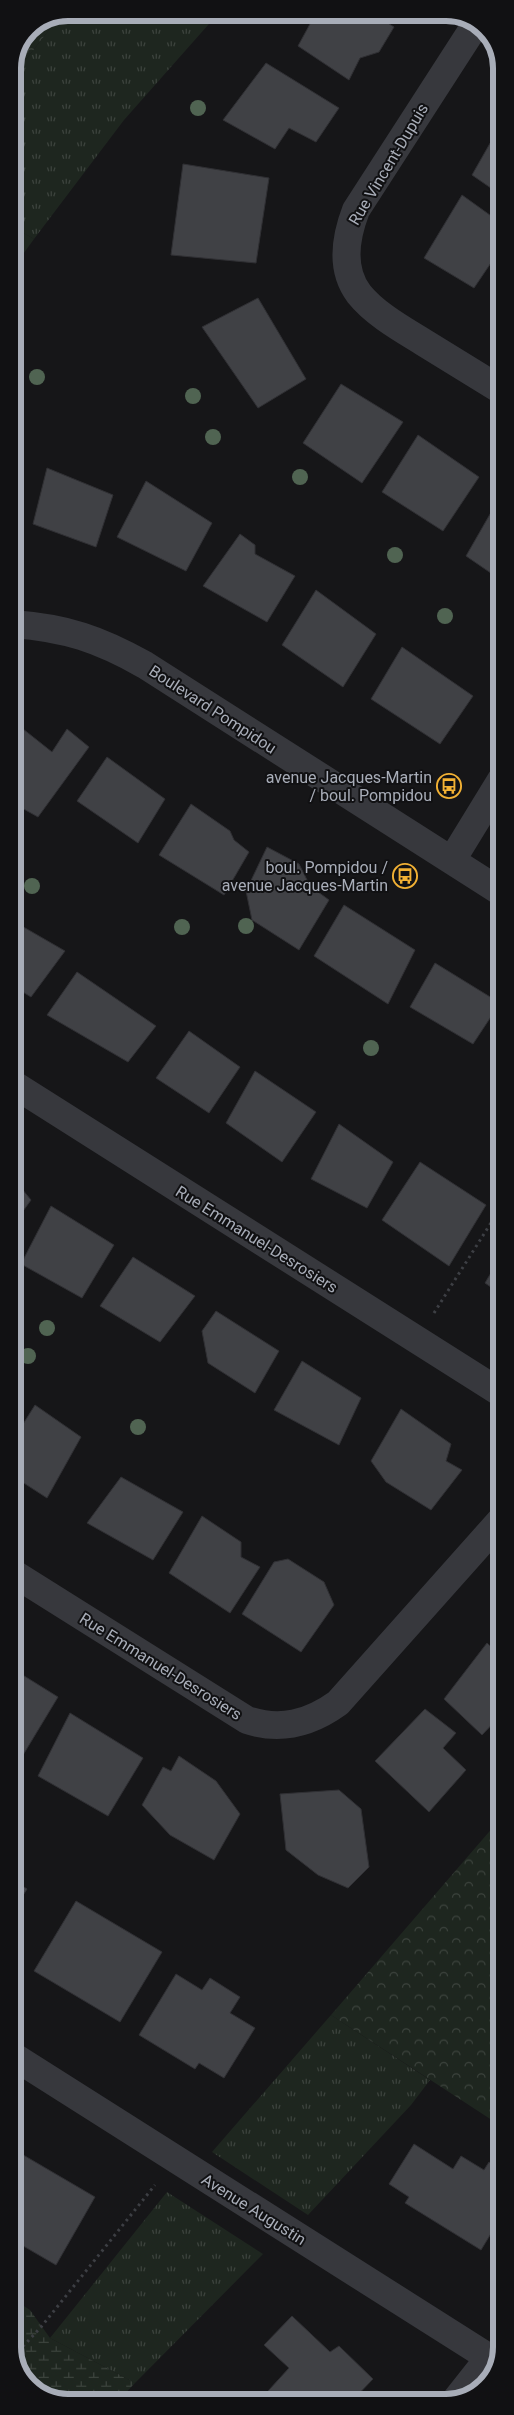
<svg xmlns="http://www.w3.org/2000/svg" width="514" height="2415" viewBox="0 0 514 2415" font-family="Roboto,sans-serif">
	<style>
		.grass { fill: url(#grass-tufts) }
		.forest { fill: url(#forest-crowns) }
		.wetland { fill: url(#wetland-marsh) }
		.building { fill: #404145; stroke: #303034 }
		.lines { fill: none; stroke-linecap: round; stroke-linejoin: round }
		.path { stroke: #3d3f44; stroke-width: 3; stroke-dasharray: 2.5 4; stroke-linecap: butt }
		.minor { stroke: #37383d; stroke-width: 28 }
		.tree { fill: #506452 }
		.labels { text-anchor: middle; stroke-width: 4; stroke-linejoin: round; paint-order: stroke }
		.street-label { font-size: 16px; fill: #a8adb8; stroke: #111113 }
		.poi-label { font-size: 16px; fill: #a8adb8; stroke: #111113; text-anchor: end }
		.rim { fill: none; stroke: #a8adb8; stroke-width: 6 }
	</style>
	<defs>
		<pattern id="grass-tufts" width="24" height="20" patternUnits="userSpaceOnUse" patternTransform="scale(1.25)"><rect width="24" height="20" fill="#1e261f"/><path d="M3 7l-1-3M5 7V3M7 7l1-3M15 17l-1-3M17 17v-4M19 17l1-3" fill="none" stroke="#3c433d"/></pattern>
		<pattern id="forest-crowns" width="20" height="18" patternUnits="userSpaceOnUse" patternTransform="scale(1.25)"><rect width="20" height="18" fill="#1e261f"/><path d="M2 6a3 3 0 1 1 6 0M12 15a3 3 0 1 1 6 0" fill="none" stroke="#3c433d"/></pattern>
		<pattern id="wetland-marsh" width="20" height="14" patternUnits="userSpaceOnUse" patternTransform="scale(1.25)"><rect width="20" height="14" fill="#1e261f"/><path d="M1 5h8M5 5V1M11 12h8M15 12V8" fill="none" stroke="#3c433d"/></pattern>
	</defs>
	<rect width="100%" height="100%" fill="#161618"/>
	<path class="grass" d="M 68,13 L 207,13 L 216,16 L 124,120 L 34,239 L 13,227 L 13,76 L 60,16 Z
		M 331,2015 L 430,2080 L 411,2105 L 308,2215 L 212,2152 Z
		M 167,2192 L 263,2254 L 135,2383 L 50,2338 Z"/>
	<path class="forest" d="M 60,16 L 13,76 L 13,68 L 29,29 Z
		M 13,227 L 34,239 L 13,268 Z
		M 501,1818 L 501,2126 L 331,2015 Z"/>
	<path class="wetland" d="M 13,2299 L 30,2310 L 50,2338 L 135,2383 L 117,2402 L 61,2402 L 29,2386 L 13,2354 Z"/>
	<path class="building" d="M 316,13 L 372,13 L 394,27 L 379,52 L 360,58 L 349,80 L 298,46 Z
		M 266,63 L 339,108 L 316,142 L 289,128 L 275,149 L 223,120 Z
		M 501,124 L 501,195 L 472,175 Z
		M 183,164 L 269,178 L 256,263 L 171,255 Z
		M 462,195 L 501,223 L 501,248 L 474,288 L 424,258 Z
		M 258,298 L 306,379 L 258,408 L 202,327 Z
		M 341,384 L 403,422 L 362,483 L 303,443 Z
		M 418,435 L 479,477 L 443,531 L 382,492 Z
		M 47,468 L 113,495 L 96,547 L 33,524 Z
		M 146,481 L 212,523 L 186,571 L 117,537 Z
		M 501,495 L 501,580 L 466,556 Z
		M 240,534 L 255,545 L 255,554 L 295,576 L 267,622 L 203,586 Z
		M 316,590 L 376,634 L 343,687 L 282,645 Z
		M 402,647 L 473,696 L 440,744 L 371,699 Z
		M 13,721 L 52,752 L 67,729 L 89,747 L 38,817 L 13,803 Z
		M 107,757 L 165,799 L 138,843 L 77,801 Z
		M 191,804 L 230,831 L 234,840 L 249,852 L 224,895 L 159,855 Z
		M 267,847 L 299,864 L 310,886 L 329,900 L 299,950 L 252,920 L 246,891 Z
		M 344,905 L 415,950 L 388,1004 L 314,956 Z
		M 13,921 L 65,951 L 31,997 L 13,986 Z
		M 435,963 L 500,1003 L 473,1044 L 410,1007 Z
		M 77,972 L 156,1026 L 128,1062 L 47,1015 Z
		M 189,1031 L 240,1067 L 209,1113 L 156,1078 Z
		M 255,1071 L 316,1112 L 282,1162 L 226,1123 Z
		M 339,1124 L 393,1162 L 367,1208 L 311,1179 Z
		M 420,1162 L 486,1205 L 449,1266 L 382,1220 Z
		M 13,1178 L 31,1200 L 13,1225 Z
		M 51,1206 L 114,1245 L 82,1298 L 21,1264 Z
		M 501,1256 L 501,1294 L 485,1283 Z
		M 133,1257 L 195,1296 L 160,1342 L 100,1306 Z
		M 216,1311 L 279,1351 L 255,1393 L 208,1363 L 202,1331 Z
		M 302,1361 L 361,1398 L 339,1445 L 274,1410 Z
		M 35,1405 L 81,1437 L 47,1498 L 13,1476 L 13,1440 Z
		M 401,1409 L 451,1444 L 446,1461 L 462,1470 L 431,1510 L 386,1482 L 371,1461 Z
		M 121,1477 L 183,1512 L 153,1560 L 87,1523 Z
		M 202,1516 L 241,1542 L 241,1557 L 260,1567 L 230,1613 L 169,1573 Z
		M 288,1559 L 324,1582 L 334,1605 L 301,1652 L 242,1614 L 274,1562 Z
		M 487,1643 L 501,1656 L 501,1715 L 482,1735 L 444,1699 Z
		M 13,1669 L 58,1697 L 23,1755 L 13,1750 Z
		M 425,1709 L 456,1733 L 443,1748 L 466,1770 L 429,1812 L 375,1761 Z
		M 70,1713 L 143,1758 L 108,1816 L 38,1776 Z
		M 179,1756 L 216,1781 L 240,1814 L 214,1860 L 170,1835 L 142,1805 L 163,1767 L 171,1771 Z
		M 339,1790 L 361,1809 L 369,1867 L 348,1888 L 318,1875 L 286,1850 L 280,1794 Z
		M 13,1880 L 27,1889 L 13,1911 Z
		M 76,1901 L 162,1952 L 120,2022 L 34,1971 Z
		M 176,1974 L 202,1990 L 210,1978 L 240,1997 L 230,2013 L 255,2028 L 224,2078 L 199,2063 L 195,2069 L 139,2035 Z
		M 414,2144 L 453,2169 L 461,2156 L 484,2170 L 489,2162 L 501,2169 L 501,2217 L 481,2250 L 405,2203 L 409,2197 L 389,2184 Z
		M 13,2149 L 95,2197 L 56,2265 L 13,2240 Z
		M 292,2316 L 330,2352 L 339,2346 L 373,2379 L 351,2402 L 258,2402 L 289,2368 L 264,2345 Z"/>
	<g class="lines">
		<path class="path" d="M 434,1313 L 501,1207
			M 14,2356 L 41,2327 L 155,2185"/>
		<path class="minor" d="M 476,24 L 356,210 C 346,236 340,269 359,294 C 375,314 402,329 423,342 C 449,358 475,374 501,390
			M 13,624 C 66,628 99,639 145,665 L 501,892
			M 452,860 L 501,780
			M 13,1084 L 501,1393
			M 13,1573 L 247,1720 C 280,1731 309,1724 338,1703 L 501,1520
			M 13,2056 L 496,2362
			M 455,2401 L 489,2358"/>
	</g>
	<g class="tree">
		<circle cx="198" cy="108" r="8"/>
		<circle cx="37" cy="377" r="8"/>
		<circle cx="193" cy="396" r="8"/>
		<circle cx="213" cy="437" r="8"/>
		<circle cx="300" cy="477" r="8"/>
		<circle cx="395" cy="555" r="8"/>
		<circle cx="445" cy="616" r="8"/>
		<circle cx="32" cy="886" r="8"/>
		<circle cx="246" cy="926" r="8"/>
		<circle cx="182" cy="927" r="8"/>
		<circle cx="371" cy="1048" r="8"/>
		<circle cx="47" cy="1328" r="8"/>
		<circle cx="28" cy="1356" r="8"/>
		<circle cx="138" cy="1427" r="8"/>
	</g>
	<defs>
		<symbol id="bus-ring" viewBox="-11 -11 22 22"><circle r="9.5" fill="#111113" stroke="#f2b134" stroke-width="1.5"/><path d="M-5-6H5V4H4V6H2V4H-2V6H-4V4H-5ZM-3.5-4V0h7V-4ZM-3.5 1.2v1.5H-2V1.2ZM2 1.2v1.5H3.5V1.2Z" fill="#f2b134"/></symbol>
	</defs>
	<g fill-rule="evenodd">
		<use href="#bus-ring" x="435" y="772" width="28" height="28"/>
		<use href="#bus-ring" x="391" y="862" width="28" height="28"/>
	</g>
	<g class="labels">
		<g class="street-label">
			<text transform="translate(388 164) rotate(-59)" y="6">Rue Vincent-Dupuis</text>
			<text transform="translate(213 709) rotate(33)" y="6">Boulevard Pompidou</text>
			<text transform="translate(257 1239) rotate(32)" y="6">Rue Emmanuel-Desrosiers</text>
			<text transform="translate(161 1666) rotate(32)" y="6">Rue Emmanuel-Desrosiers</text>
			<text transform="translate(254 2209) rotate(32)" y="6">Avenue Augustin</text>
		</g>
		<g class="poi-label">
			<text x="432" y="783">avenue Jacques-Martin<tspan x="432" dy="18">/ boul. Pompidou</tspan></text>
			<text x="388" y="873">boul. Pompidou /<tspan x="388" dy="18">avenue Jacques-Martin</tspan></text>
		</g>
	</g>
	<path d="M0 0H514V2415H0ZM68 21H446A47 47 0 0 1 493 68V2347A47 47 0 0 1 446 2394H68A47 47 0 0 1 21 2347V68A47 47 0 0 1 68 21Z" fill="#111113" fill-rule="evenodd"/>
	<path class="rim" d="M68 21H446A47 47 0 0 1 493 68V2347A47 47 0 0 1 446 2394H68A47 47 0 0 1 21 2347V68A47 47 0 0 1 68 21Z"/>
</svg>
